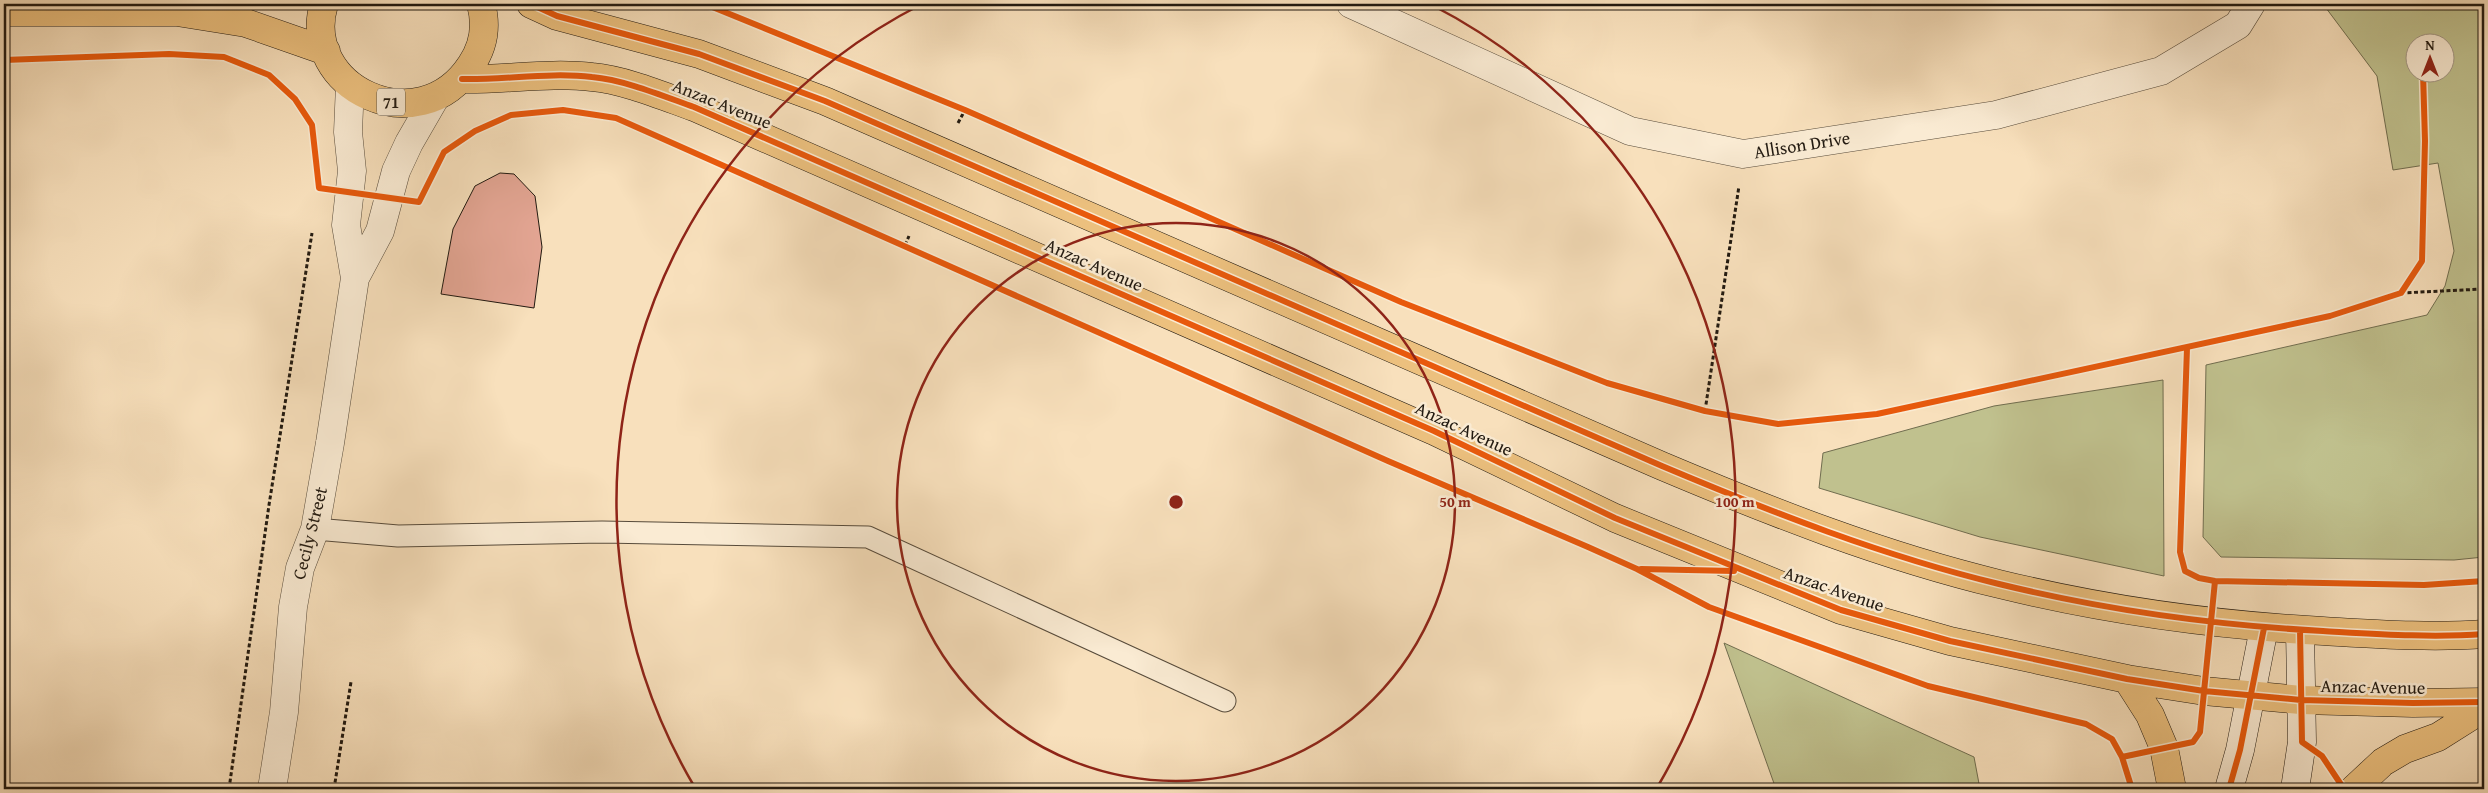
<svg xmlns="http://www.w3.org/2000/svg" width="2488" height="793" viewBox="0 0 2488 793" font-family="'Gentium Book Plus',serif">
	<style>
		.green { fill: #c0c18e; stroke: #706d4f; fill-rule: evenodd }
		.building { fill: #e3a593; stroke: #211910 }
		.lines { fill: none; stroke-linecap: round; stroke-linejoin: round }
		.lane-casing { stroke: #574b3b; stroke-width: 23 }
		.street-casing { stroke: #574b3b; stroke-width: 29 }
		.secondary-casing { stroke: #211910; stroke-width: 29 }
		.highway-casing { stroke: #211910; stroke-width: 29 }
		.path { stroke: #211910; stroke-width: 3; stroke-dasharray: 4 2.5; stroke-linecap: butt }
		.lane { stroke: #faebd3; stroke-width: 21 }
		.street { stroke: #faebd3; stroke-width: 28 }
		.secondary { stroke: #faebd3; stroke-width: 28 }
		.highway { stroke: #ecc07e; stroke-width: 28 }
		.cycleway-casing { stroke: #faebd3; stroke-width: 9 }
		.cycleway { stroke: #e8590c; stroke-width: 6 }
		.ring { fill: none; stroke: #8f2418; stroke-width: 2.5 }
		.labels { text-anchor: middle; stroke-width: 5; stroke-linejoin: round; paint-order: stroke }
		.shield { fill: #faebd3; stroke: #62584a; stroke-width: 1 }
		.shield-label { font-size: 16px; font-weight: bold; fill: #211910 }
		.street-label { font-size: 18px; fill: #211910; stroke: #faebd3 }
		.centre { fill: #8f2418; stroke: #faebd3; stroke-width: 2.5 }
		.ring-label { font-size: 15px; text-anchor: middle; font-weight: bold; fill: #8f2418; stroke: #faebd3; stroke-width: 5; stroke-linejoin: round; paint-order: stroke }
	</style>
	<rect width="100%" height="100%" fill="#f8e0bc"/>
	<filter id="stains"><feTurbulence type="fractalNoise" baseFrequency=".004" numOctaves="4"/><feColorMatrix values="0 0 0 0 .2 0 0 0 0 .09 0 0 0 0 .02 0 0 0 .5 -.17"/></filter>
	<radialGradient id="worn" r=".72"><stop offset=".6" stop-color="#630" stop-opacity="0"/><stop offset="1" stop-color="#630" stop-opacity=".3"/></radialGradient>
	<path class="green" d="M 2323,4 L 2484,4 L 2484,557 L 2454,560 L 2221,557 L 2203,537 L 2206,365 L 2427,315 L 2445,286 L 2454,251 L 2438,163 L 2393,170 L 2377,76 ZM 2416,42 L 2446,42 L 2446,72 L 2416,72 Z
		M 2163,380 L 2164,576 L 1980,537 L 1819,488 L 1823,453 L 1994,406 Z
		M 1724,643 L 1974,757 L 1980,789 L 1776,789 Z"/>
	<path class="building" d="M 500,173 L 514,174 L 535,196 L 542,247 L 534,308 L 441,294 L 453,229 L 475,186 Z"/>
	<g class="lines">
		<defs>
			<path id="lane" d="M 315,529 L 398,536 L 602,532 L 868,537 L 1225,701"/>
			<path id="street" d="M 1351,4 L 1630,131 L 1743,154 L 1996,115 L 2161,71 L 2238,25 L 2251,4
				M 355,278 L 380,231 L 396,171 L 409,143 L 435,98
				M 272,789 L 284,712 L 293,607 L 300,568 L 315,529 L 330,443 L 355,278 L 346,225 L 352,171 L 348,132 L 350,85"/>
			<path id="secondary" d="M 2229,789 L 2240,750 L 2264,628
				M 2295,789 L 2302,742 L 2300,630"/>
			<path id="highway" d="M 324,4 C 299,87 419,145 471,65 C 484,46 487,26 481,4
				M 531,4 L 557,16 L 699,54 L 825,101 L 1662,466 C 1771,512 1883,556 1999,584 C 2105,610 2213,625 2323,631 C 2376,634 2431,638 2484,634
				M 4,12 L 177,12 L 246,23 L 326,51
				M 462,79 C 505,80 549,72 592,77 C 625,80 663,96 694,107 L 1434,431 L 1615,518 L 1841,610 L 1950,641 L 2127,679 L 2204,691 L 2301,700 L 2413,703 L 2484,702
				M 2127,679 L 2150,715 L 2164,748 L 2172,789
				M 2354,789 L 2383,762 L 2405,749 L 2438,737 L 2484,708"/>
		</defs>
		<use href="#lane" class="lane-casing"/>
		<use href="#street" class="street-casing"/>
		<use href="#secondary" class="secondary-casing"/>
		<use href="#highway" class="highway-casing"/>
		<path class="path" d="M 958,123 L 965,110
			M 905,245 L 909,236
			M 2401,293 L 2484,289
			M 1705,411 L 1739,186
			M 229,789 L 269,505 L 312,233
			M 334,789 L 351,682"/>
		<use href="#lane" class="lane"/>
		<use href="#street" class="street"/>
		<use href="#secondary" class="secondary"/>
		<use href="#highway" class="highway"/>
		<defs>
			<path id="cycleway" d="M 531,4 L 557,16 L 699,54 L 825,101 L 1662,466 C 1771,512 1883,556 1999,584 C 2105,610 2213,625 2323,631 C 2376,634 2431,638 2484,634
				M 705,4 L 965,110 L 1401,302 L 1607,383 L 1705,411 L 1778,424 L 1877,414 L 2330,316 L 2401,293 L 2422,261 L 2425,141 L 2423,72
				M 4,60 L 169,54 L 224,57 L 269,75 L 295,99 L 312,125 L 319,188 L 419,202 L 444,152 L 475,131 L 511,115 L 563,110 L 616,118 L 1388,461 L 1588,547 L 1637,569 L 1709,607 L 1928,686 L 2086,724 L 2112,739 L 2122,757 L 2132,789
				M 462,79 C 505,80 549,72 592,77 C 625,80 663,96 694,107 L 1434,431 L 1615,518 L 1841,610 L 1950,641 L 2127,679 L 2204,691 L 2301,700 L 2413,703 L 2484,702
				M 2187,348 L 2180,552 L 2185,571 L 2199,578 L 2215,581 L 2424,585 L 2484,581
				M 1641,569 L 1734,571
				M 2300,630 L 2302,742 L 2322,756 L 2344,789
				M 2122,757 L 2193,742 L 2200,732 L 2215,581
				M 2229,789 L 2240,750 L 2264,628"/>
		</defs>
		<use href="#cycleway" class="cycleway-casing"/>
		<use href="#cycleway" class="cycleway"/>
	</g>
	<g class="ring">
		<circle cx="1176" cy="502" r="279"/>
		<path d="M694 786A559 559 0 0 1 922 4M1430 4A559 559 0 0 1 1658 786"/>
	</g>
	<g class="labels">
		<rect class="shield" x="377" y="88.5" width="28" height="27" rx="4"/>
		<g class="shield-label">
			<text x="391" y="108">71</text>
		</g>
		<g class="street-label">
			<text transform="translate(722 104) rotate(22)" y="6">Anzac Avenue</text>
			<text transform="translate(1802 145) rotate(-9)" y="6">Allison Drive</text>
			<text transform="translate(1094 265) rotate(24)" y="6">Anzac Avenue</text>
			<text transform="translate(1464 429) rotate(25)" y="6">Anzac Avenue</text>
			<text transform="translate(310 533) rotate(-76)" y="6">Cecily Street</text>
			<text transform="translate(1834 589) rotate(19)" y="6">Anzac Avenue</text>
			<text transform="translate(2373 687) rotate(1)" y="6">Anzac Avenue</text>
		</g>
	</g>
	<circle cx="1176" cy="502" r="8" class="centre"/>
	<g class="ring-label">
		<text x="1455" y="507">50 m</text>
		<text x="1735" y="507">100 m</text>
	</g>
	<rect width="2488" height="793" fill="none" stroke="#f8e0bc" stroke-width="20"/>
	<rect x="5" y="5" width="2478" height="783" fill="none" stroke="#211910" stroke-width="2.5"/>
	<rect x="10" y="10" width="2468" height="773" fill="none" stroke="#211910"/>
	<g transform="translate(2430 58)"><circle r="24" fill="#faebd3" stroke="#a39785"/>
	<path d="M0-4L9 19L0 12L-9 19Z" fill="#8f2418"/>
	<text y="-8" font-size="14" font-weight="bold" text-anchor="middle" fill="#211910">N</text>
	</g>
	<rect width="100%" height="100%" filter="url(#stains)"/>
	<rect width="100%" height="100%" fill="url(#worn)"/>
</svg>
